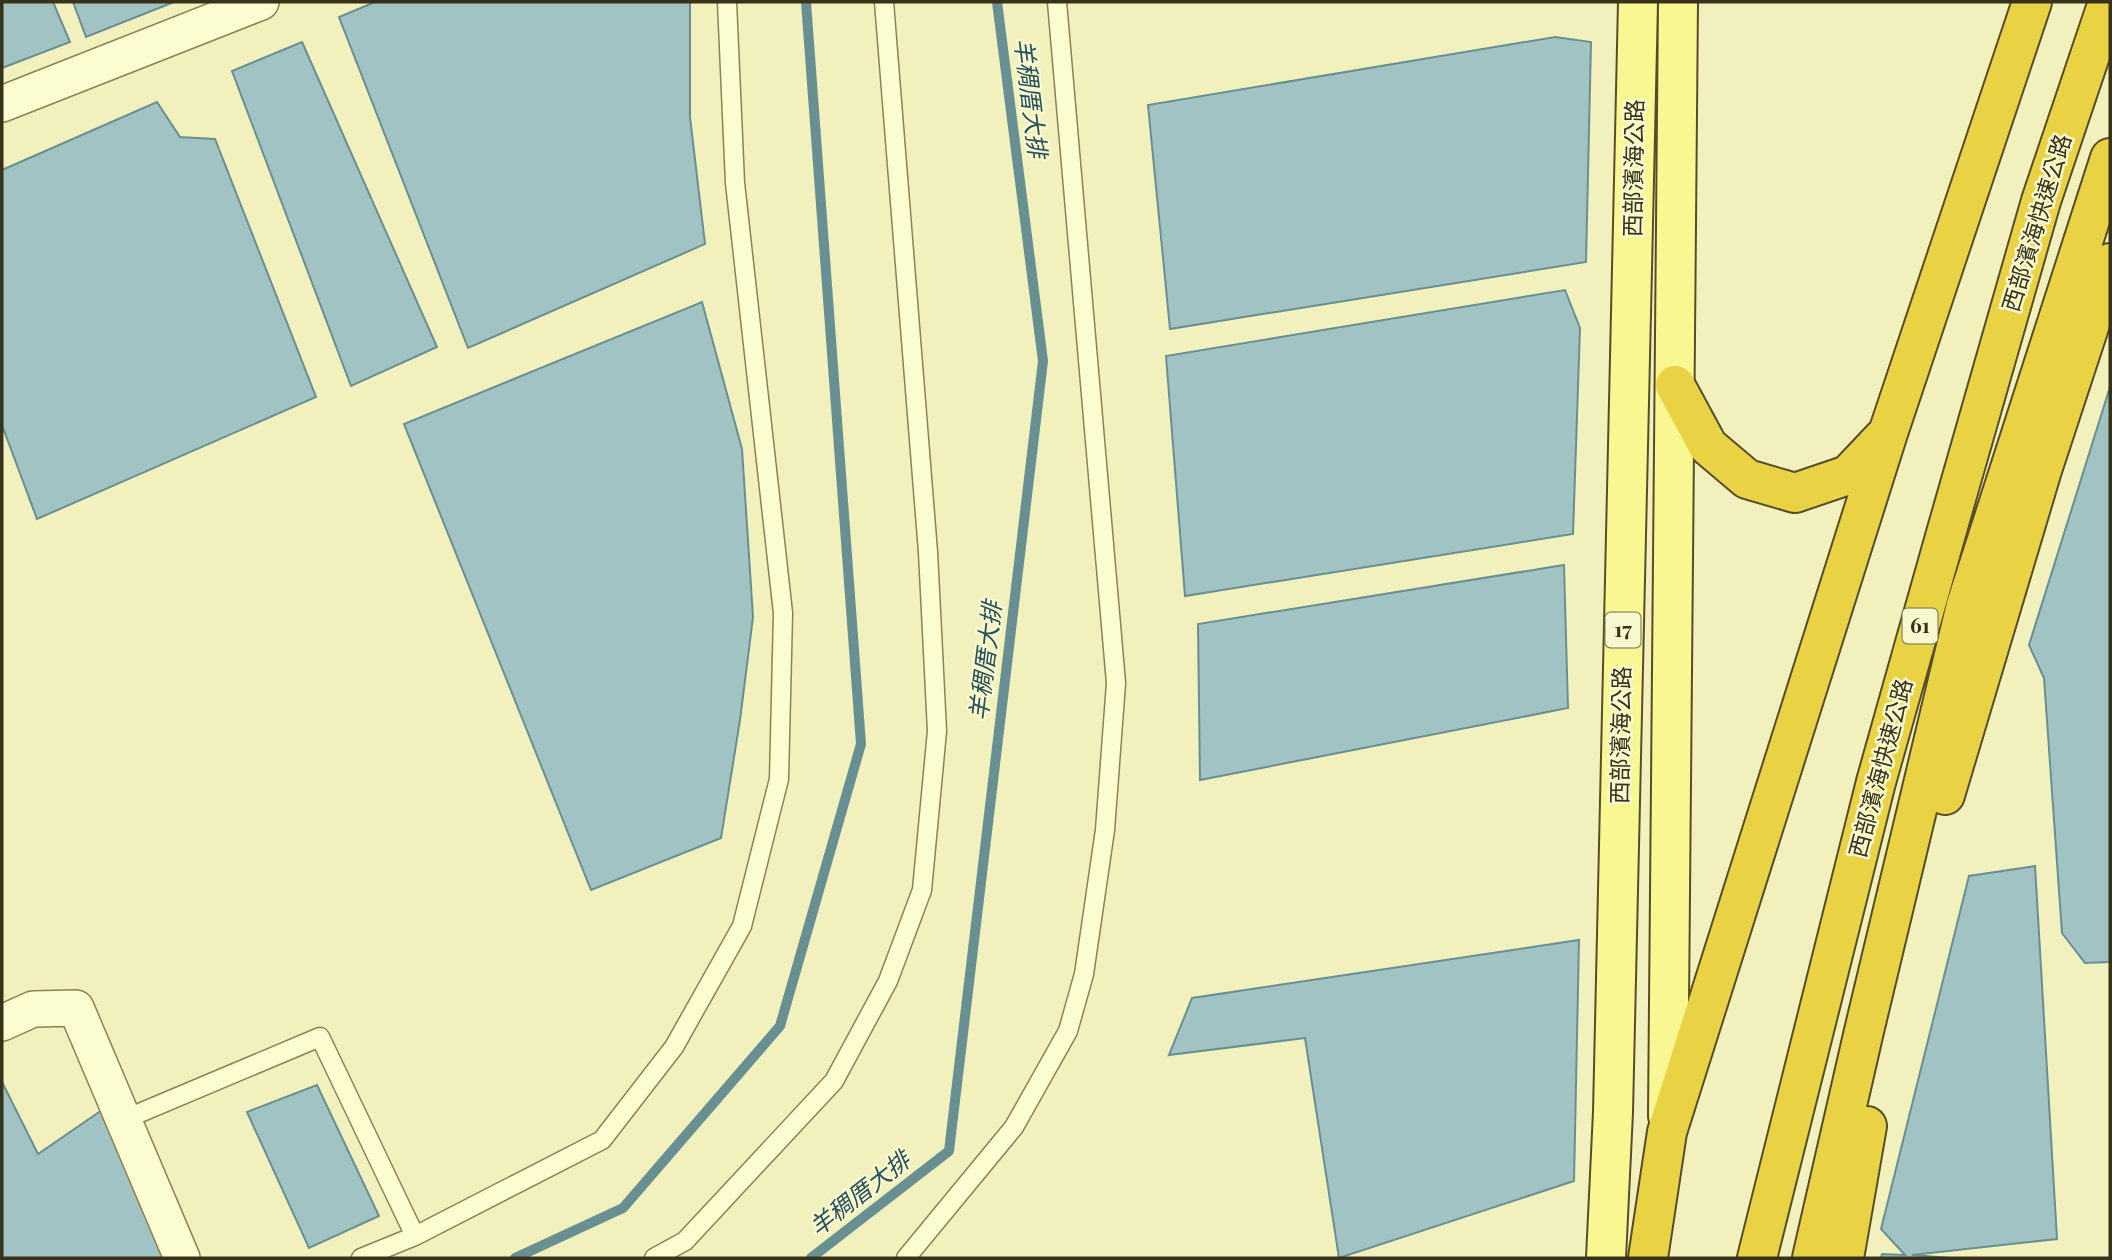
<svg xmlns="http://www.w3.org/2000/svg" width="2112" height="1260" viewBox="0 0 2112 1260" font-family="'Playfair Display','Noto Sans TC',serif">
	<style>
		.water { fill: #a1c3c3; stroke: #688f91; stroke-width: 2 }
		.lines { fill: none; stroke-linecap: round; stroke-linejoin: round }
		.stream { stroke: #688f91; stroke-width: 10 }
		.lane-casing { stroke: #8b8255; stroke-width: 21 }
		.street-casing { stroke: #8b8255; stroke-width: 38 }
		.primary-casing { stroke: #584d2a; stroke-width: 42 }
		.highway-casing { stroke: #584d2a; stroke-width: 42 }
		.lane { stroke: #fcfcd1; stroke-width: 18 }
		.street { stroke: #fcfcd1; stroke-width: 35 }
		.primary { stroke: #f9f791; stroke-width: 38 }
		.highway { stroke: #ead245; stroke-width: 38 }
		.labels { text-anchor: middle; stroke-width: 5; stroke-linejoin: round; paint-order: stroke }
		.shield { fill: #f8f8ce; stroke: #726d51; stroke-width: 2 }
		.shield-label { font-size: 21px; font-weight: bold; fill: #39321b }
		.street-label { font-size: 23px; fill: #39321b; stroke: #f8f8ce }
		.water-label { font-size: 24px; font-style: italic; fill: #294f5a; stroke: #f8f8ce }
	</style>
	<rect width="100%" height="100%" fill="#f2f1bd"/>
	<path class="water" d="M 2,2 L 53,2 L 70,42 L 2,68 Z
		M 73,2 L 174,2 L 86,37 Z
		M 375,2 L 690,2 L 690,117 L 705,244 L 468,348 L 339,17 Z
		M 1555,37 L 1591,42 L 1586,262 L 1170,329 L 1148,105 Z
		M 302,42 L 437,347 L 351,386 L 232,71 Z
		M 157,102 L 180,137 L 215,139 L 316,397 L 37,519 L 2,425 L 2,170 Z
		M 1565,290 L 1580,328 L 1573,534 L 1185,596 L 1166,356 Z
		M 702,302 L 742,449 L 753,617 L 740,720 L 721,838 L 591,890 L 404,424 Z
		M 2110,387 L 2110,962 L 2085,963 L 2062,933 L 2044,678 L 2029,645 Z
		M 1564,565 L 1568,708 L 1200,780 L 1198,624 Z
		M 2035,866 L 2057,1239 L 1912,1255 L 1951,1258 L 1881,1258 L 1882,1254 L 1905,1255 L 1881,1229 L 1969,876 Z
		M 1579,940 L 1574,1181 L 1339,1258 L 1305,1038 L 1169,1055 L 1192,998 Z
		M 2,1082 L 38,1154 L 105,1108 L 173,1258 L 2,1258 Z
		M 317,1085 L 379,1216 L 309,1248 L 247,1112 Z"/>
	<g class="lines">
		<path class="stream" d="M 515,1258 L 623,1208 L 780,1026 L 861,744 L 806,2
			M 811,1258 L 949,1151 L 1043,361 L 997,2"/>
		<defs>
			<path id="lane" d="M 123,1120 L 320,1037 L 415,1236
				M 361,1258 L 415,1236 L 602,1140 L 674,1047 L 742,926 L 779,779 L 783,613 L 735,183 L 727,2
				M 654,1258 L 685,1241 L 834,1081 L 888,981 L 922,890 L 937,731 L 928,552 L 884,2
				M 906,1258 L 1014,1127 L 1068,1031 L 1084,974 L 1105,830 L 1116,683 L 1057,2"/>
			<path id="street" d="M 2,104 L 261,2
				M 2,1023 L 33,1009 L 76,1008 L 182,1258"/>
			<path id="primary" d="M 1668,1116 L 1678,2
				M 1606,1258 L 1613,1112 L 1638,2"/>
			<path id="highway" d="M 1675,385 L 1708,446 L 1747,479 L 1795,493 L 1848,475 L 1884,437
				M 1945,795 L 2042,470 L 2110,263
				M 1648,1258 L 1667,1132 L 1888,433 L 2032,2
				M 1757,1258 L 1876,782 L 1945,537 L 2041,201 L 2108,2
				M 1812,1258 L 1864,1031 L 1966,605 L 2110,158
				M 1844,1258 L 1867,1126"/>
		</defs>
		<use href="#lane" class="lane-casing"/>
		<use href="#street" class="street-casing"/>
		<use href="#primary" class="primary-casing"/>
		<use href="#highway" class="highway-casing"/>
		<use href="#lane" class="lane"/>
		<use href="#street" class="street"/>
		<use href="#primary" class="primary"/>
		<use href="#highway" class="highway"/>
	</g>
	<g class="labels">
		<g class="shield">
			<rect x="1902.5" y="608.5" width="35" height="35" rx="5"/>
			<rect x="1605.5" y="612.5" width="35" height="35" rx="5"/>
		</g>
		<g class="shield-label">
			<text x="1920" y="633">61</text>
			<text x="1623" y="637">17</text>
		</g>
		<g class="street-label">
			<text transform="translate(1634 168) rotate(-89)" y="8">西部濱海公路</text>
			<text transform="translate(2037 223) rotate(-73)" y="8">西部濱海快速公路</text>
			<text transform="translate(1621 735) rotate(-89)" y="8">西部濱海公路</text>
			<text transform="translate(1881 768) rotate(-75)" y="8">西部濱海快速公路</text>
		</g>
		<g class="water-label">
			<text transform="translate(1030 98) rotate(83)" y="8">羊稠厝大排</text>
			<text transform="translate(986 661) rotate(-83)" y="8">羊稠厝大排</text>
			<text transform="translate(860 1194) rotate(-38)" y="8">羊稠厝大排</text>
		</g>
	</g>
	<rect width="2112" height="1260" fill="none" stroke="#39321b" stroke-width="7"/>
</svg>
